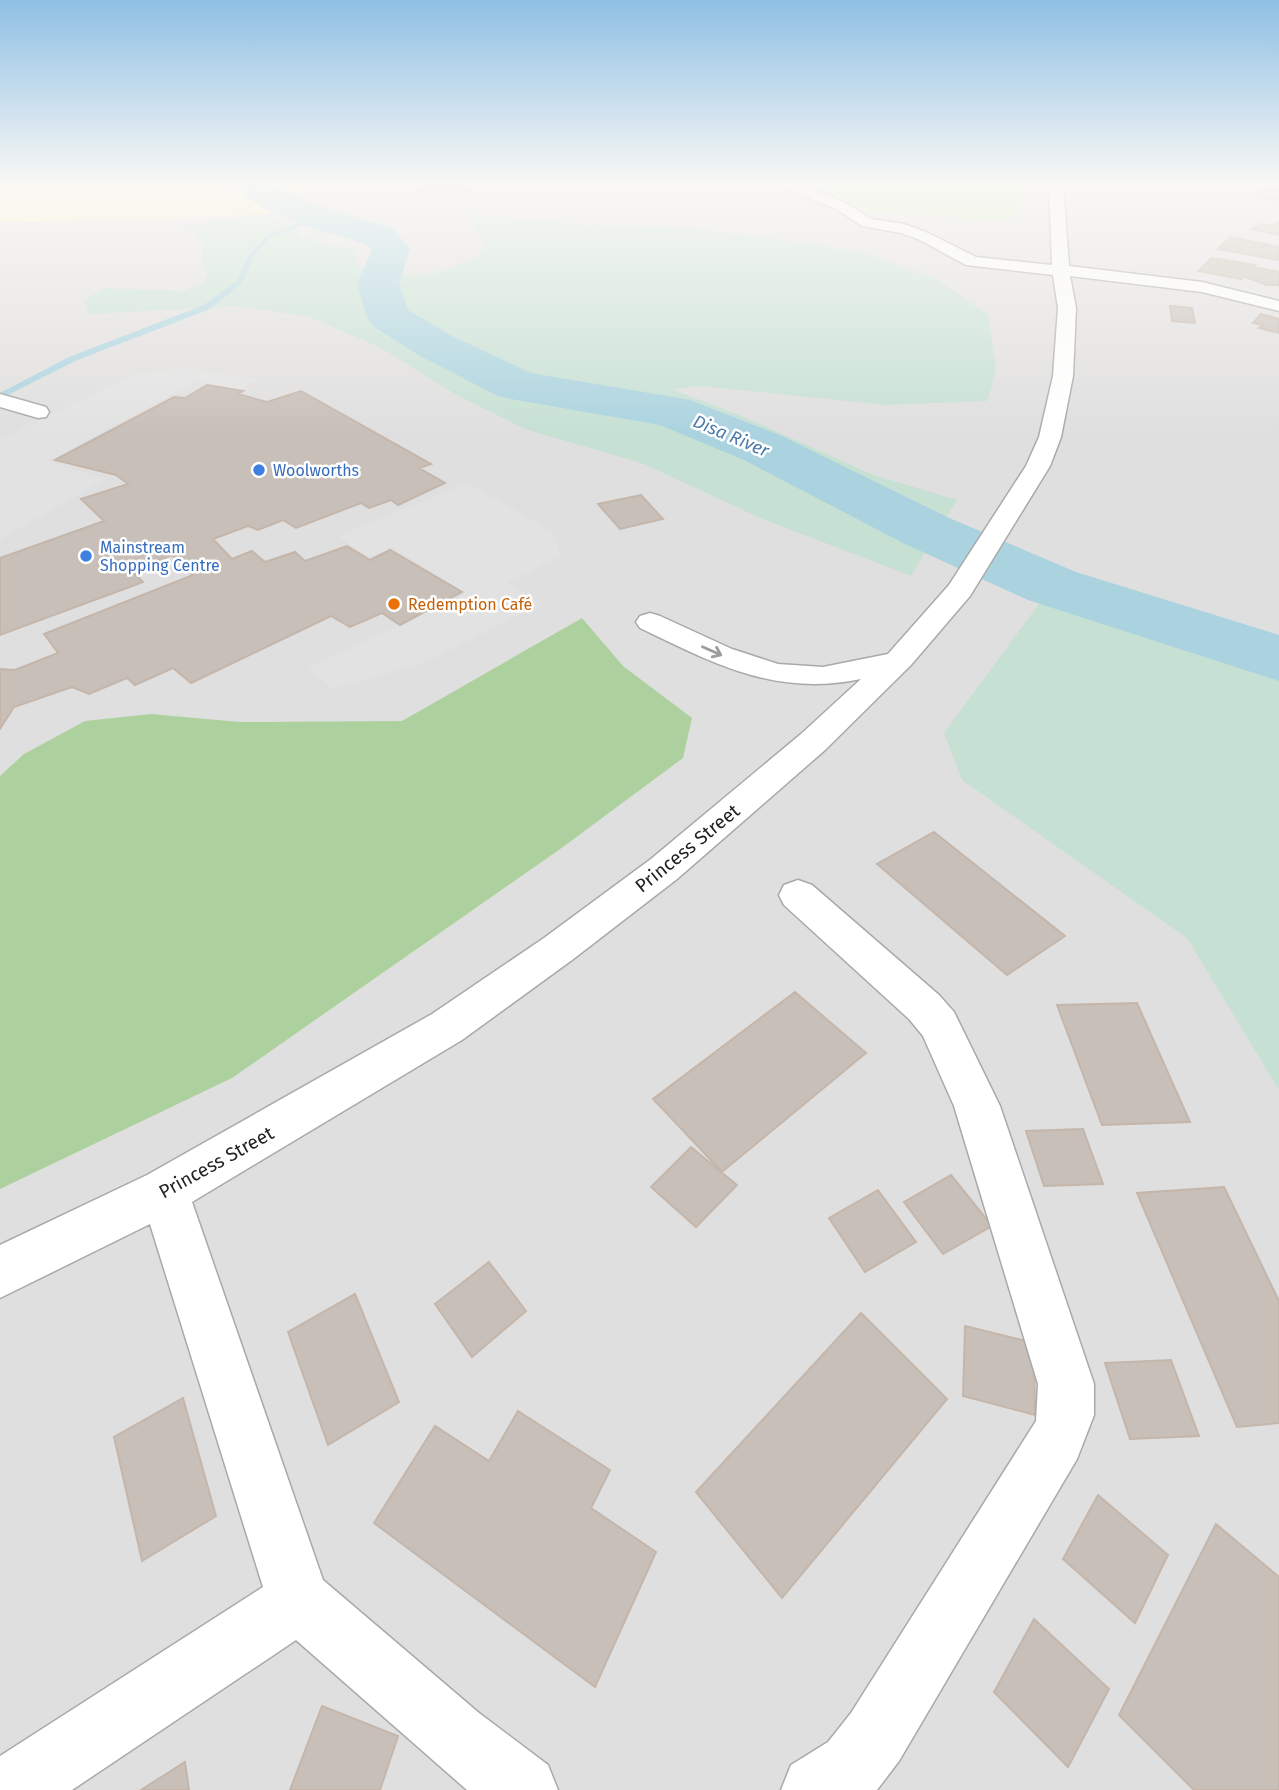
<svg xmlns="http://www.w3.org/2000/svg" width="1279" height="1790" viewBox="0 0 1279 1790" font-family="'Fira Sans',sans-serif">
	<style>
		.residential { fill: #e0dfdf }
		.grass { fill: #cdebb0 }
		.forest { fill: #add19e }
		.wetland { fill: #c6e0d4 }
		.sand { fill: #fff1ba }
		.parking { fill: #e2e2e2 }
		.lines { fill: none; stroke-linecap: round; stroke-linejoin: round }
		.stream { fill: #aad3df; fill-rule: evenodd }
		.river { fill: #aad3df; fill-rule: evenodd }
		.building { fill: #c7bfb8; stroke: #c4b6ab; stroke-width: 2 }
		.minor-casing { stroke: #a9a9a9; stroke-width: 3 }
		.minor { fill: #fff; fill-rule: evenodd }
		.oneway { stroke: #9c9c9c }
		.shop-dot { fill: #3f7fe0; stroke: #fff; stroke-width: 2.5 }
		.food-dot { fill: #e8710a; stroke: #fff; stroke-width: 2.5 }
		.labels { text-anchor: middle; stroke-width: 5; stroke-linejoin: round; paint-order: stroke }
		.far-shop-label { font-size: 16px; fill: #366cbe; stroke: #fff; text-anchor: start }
		.far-food-label { font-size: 16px; fill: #c56008; stroke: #fff; text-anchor: start }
		.far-water-label { font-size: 18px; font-style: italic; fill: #4a7aab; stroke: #fff }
		.street-label { font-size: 19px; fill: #222; stroke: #fff }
	</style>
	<rect width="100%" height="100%" fill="#f2efe9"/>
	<path class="residential" d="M 0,184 L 1279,184 L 1279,1790 L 0,1790 Z"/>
	<path class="grass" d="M 799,184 L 1022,184 L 1017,217 L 998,220 L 875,212 Z"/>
	<path class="forest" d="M 582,618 L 623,666 L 692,718 L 683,758 L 563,847 L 232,1078 L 0,1189 L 0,776 L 24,754 L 85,721 L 151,714 L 240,722 L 402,721 Z"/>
	<path class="wetland" d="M 468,214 L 580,224 L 662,226 L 758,236 L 860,252 L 935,278 L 988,315 L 996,370 L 987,401 L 886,405 L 701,386 L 671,389 L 742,416 L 871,474 L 957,500 L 911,576 L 760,518 L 644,464 L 525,429 L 455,394 L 381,348 L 310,317 L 239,306 L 88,314 L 84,300 L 104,288 L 184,291 L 204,282 L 208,272 L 201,265 L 202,241 L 185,225 L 260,215 L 286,221 L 301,236 L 328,246 L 353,248 L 359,267 C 414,279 426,280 478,256 L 484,243 Z
		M 1052,586 L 1279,659 L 1279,1090 L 1187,938 L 962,780 L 944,733 Z"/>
	<path class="sand" d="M 0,184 L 319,184 L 311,190 L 296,209 L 260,215 L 0,223 Z"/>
	<path class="parking" d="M 1196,275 L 1279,294 L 1279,301 L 1189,279 Z
		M 187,367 L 258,380 L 241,389 L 196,382 L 48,461 L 105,479 L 0,540 L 0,439 L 135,374 Z
		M 467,483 L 552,531 L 562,556 L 507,583 L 541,604 L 427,662 L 333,689 L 308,668 L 465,594 L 394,547 L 369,557 L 338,536 Z"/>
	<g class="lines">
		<path class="stream" d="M 320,215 L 325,216 L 270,238 L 253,258 L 242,283 L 210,309 L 75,361 L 0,399 L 0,393 L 69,357 L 204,305 L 237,281 L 247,257 L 266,236 Z"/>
		<path class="river" d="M 235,184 L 272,184 L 308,202 L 392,228 L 410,249 L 399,283 L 408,310 L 452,336 L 531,373 L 690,400 L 782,436 L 947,517 L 1076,572 L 1279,635 L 1279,681 L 1028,600 L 903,543 L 744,460 L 660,425 L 500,397 L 420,356 L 373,326 L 367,317 L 357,283 L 372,250 L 366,244 C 329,232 257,217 235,184 Z"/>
	</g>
	<path class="building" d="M 480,184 L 468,195 L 417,192 L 426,185 L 422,184 Z
		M 1264,188 L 1279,190 L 1279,200 L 1253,196 Z
		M 1279,222 L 1279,235 L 1252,229 L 1262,224 L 1270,226 Z
		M 1230,237 L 1279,247 L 1279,260 L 1218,249 Z
		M 1211,258 L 1255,265 L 1253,267 L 1279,272 L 1279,285 L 1267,285 L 1243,276 L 1242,279 L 1199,271 Z
		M 1170,306 L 1192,308 L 1195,323 L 1172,321 Z
		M 1261,314 L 1279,319 L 1279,333 L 1259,328 L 1263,325 L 1253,323 Z
		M 207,385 L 243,391 L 238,394 L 267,402 L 301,391 L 431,464 L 419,468 L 445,483 L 398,505 L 391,500 L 369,508 L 361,503 L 296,528 L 283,520 L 258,530 L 248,526 L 213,539 L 232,559 L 252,551 L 265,562 L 295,552 L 305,561 L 347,546 L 370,560 L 390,550 L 462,592 L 400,625 L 382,613 L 350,627 L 331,616 L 191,683 L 173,668 L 135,685 L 127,678 L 89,694 L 72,687 L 14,707 L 0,729 L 0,669 L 15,670 L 58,653 L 44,634 L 193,575 L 172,555 L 132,571 L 143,582 L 0,635 L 0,558 L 104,521 L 81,499 L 128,484 L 116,475 L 55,460 L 174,397 L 185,398 Z
		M 641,495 L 663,519 L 620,529 L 598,504 Z
		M 934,832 L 1065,936 L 1007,975 L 877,864 Z
		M 795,992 L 866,1053 L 722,1172 L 653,1099 Z
		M 1137,1003 L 1190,1122 L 1102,1125 L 1057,1005 Z
		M 1083,1129 L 1103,1184 L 1044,1186 L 1026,1131 Z
		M 691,1147 L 737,1185 L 696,1227 L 651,1187 Z
		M 951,1175 L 992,1226 L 943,1254 L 904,1202 Z
		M 1224,1187 L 1279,1301 L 1279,1423 L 1237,1427 L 1137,1193 Z
		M 878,1190 L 916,1242 L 865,1272 L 829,1218 Z
		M 489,1262 L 526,1311 L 472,1357 L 435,1304 Z
		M 355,1294 L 399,1402 L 328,1445 L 288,1332 Z
		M 861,1313 L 947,1399 L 782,1598 L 696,1492 Z
		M 965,1326 L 1034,1343 L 1035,1415 L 963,1396 Z
		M 1171,1360 L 1199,1436 L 1130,1439 L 1105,1363 Z
		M 183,1398 L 216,1516 L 142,1561 L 114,1437 Z
		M 518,1411 L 610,1470 L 591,1508 L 656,1552 L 595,1687 L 374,1523 L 435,1426 L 489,1461 Z
		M 1098,1495 L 1168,1555 L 1135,1623 L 1063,1559 Z
		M 1216,1524 L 1279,1577 L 1279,1790 L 1194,1790 L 1119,1715 Z
		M 1034,1619 L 1109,1689 L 1068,1767 L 994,1692 Z
		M 322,1706 L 398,1736 L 380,1790 L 290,1790 Z
		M 185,1762 L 189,1790 L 141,1790 Z"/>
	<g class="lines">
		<defs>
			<path id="minor" d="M 776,184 L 797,184 L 846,203 L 871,219 L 904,224 L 928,233 L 976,257 L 1052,265 L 1049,184 L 1063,184 L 1069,266 L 1202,282 L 1279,301 L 1279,311 L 1202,292 L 1070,276 L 1076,308 L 1073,376 L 1061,437 L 1050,466 L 970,596 L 911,665 L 825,750 L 677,879 L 572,960 L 462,1040 L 192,1202 L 323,1580 L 479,1713 L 548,1765 L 558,1790 L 467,1790 L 296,1640 L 72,1790 L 0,1790 L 0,1756 L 263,1587 L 150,1224 L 0,1298 L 0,1245 L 147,1175 L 432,1014 L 544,938 L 651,859 L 801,734 L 861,679 C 776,697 715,664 640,628 L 636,622 L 640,616 L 650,613 L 660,616 L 732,649 L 778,664 L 823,667 L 888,654 L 949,585 L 1026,466 L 1039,437 L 1053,376 L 1058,308 L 1053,275 L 966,265 L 918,239 L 901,233 L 862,226 L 836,209 Z
				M 0,394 L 46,407 L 49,412 L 46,417 L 38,418 L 0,407 Z
				M 798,880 L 812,885 L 939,995 L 954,1012 L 1000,1106 L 1094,1384 L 1094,1415 L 1077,1459 L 899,1761 L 877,1790 L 781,1790 L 791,1765 L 828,1742 L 851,1713 L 1036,1421 L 1038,1384 L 954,1106 L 923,1036 L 909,1019 L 784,905 L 779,895 L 784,885 Z"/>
		</defs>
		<use href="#minor" class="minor-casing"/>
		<use href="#minor" class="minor"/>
	</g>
	<defs><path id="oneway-shaft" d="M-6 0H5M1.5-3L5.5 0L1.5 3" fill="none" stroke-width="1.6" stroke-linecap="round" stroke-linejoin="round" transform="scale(1.75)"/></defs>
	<use class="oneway" href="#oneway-shaft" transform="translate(712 651) rotate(24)"/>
	<linearGradient id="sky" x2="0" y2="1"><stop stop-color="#8fc0e4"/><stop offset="0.42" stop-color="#f9f8f5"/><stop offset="1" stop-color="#f9f8f5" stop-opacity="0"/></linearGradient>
	<rect width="1279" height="435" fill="url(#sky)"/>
	<g class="shop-dot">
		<circle cx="259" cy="470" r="7"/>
		<circle cx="86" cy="556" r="7"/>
	</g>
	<circle class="food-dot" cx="394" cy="604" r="7"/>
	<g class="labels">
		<g class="far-shop-label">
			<text x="273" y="476">Woolworths</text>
			<text x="100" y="553">Mainstream<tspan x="100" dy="18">Shopping Centre</tspan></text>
		</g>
		<g class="far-food-label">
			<text x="408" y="610">Redemption Café</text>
		</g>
		<g class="far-water-label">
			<text transform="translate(731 436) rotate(23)" y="6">Disa River</text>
		</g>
		<g class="street-label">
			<text transform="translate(687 848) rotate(-39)" y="7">Princess Street</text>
			<text transform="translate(216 1162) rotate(-29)" y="7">Princess Street</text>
		</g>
	</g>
</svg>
